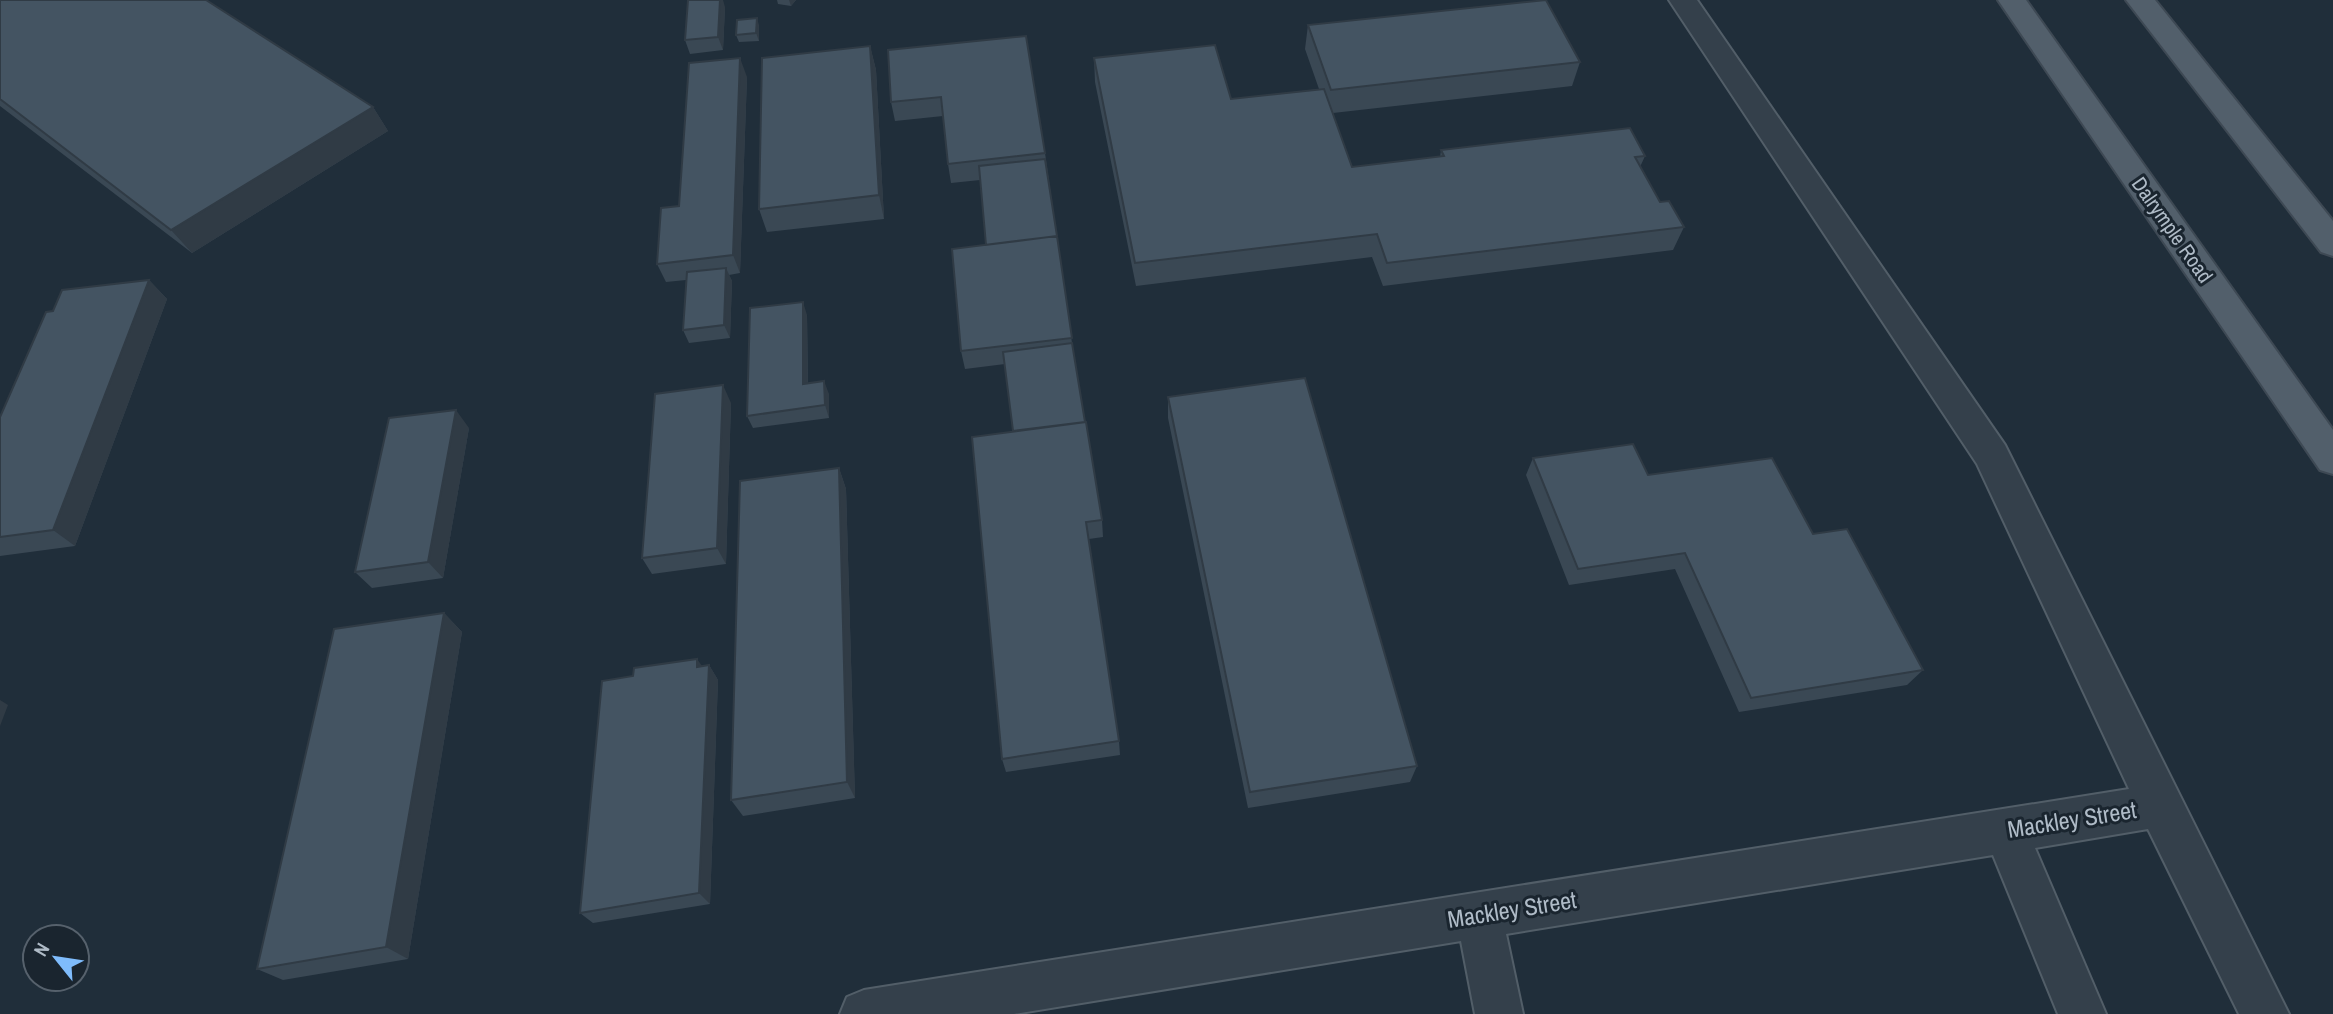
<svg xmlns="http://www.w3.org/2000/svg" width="2333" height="1014" viewBox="0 0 2333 1014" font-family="'Archivo Narrow',sans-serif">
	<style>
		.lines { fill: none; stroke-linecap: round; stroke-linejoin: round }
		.minor-casing { stroke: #525e68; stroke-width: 4 }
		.major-casing { stroke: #3e4954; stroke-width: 4 }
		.minor { fill: #34404b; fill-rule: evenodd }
		.major { fill: #525f6b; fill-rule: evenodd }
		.wall { fill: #3a4854 }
		.shaded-wall { fill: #303b45 }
		.building { fill: #445462; stroke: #303b45; stroke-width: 2 }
		.labels { text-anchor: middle; stroke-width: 6; stroke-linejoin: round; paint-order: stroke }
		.street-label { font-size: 21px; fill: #afbbc7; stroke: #1a252f }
		.near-street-label { font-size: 24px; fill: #afbbc7; stroke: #1a252f }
	</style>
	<rect width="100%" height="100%" fill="#202e3a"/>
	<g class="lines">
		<defs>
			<path id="minor" d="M 1669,0 L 1697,0 L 2005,445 L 2289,1014 L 2239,1014 L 2148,829 L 2035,848 L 2106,1014 L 2058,1014 L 1993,855 L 1506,934 L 1523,1014 L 1475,1014 L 1461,941 L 1014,1014 L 840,1014 L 847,997 L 864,990 L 2129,789 L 1977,464 Z"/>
			<path id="major" d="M 1998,0 L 2026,0 L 2333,430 L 2333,474 L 2320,470 Z
				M 2126,0 L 2155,0 L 2333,221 L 2333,256 L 2321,252 Z"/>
		</defs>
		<use href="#minor" class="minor-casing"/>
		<use href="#major" class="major-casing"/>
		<use href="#minor" class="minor"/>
		<use href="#major" class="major"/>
	</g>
	<path class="wall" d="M 0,0 L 373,107 L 388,131 L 192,253 L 0,106 Z
		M 777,0 L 796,0 L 791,6 L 778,4 Z
		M 725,7 L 723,50 L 690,54 L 685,40 Z
		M 759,25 L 759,41 L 739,42 L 736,35 Z
		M 1308,25 L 1580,62 L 1572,86 L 1333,113 L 1352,167 L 1440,157 L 1441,150 L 1645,156 L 1640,167 L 1660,202 L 1684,227 L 1673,250 L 1383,286 L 1372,257 L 1136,286 L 1095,82 L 1094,58 L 1231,99 L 1319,89 L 1305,49 Z
		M 870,46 L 876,70 L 884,219 L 767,232 L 759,209 Z
		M 888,50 L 1045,153 L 1072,343 L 1102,520 L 1103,537 L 1089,539 L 1119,741 L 1120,755 L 1006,772 L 1002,759 L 1013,431 L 1005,364 L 965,369 L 961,351 L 986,245 L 980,180 L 951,183 L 948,164 L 943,116 L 895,121 L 891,102 Z
		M 747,77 L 740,273 L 729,275 L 732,281 L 730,338 L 689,343 L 683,330 L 686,280 L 666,282 L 657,264 L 679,206 Z
		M 149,280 L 167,299 L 75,546 L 0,556 L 0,417 L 53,311 Z
		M 807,315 L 808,383 L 829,394 L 829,418 L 753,428 L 747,416 Z
		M 1168,397 L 1417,766 L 1410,782 L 1248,808 L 1168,418 Z
		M 731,403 L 726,564 L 652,574 L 642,558 Z
		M 469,428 L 443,578 L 372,588 L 355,572 Z
		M 1533,458 L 1648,475 L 1813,534 L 1923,670 L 1907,685 L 1739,712 L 1675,569 L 1569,585 L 1526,475 Z
		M 839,468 L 846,489 L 855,798 L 743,816 L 731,800 Z
		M 444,613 L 462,632 L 408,959 L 283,980 L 257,969 Z
		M 709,665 L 718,680 L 710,904 L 593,923 L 580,913 L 702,666 Z"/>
	<path class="shaded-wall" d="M 720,0 L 723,0 L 725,7 L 723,50 L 718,37 Z
		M 789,0 L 796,0 L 791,6 Z
		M 757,18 L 759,25 L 759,41 L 756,33 Z
		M 870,46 L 876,70 L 884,219 L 879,195 Z
		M 740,58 L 747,77 L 740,273 L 733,255 Z
		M 373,107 L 388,131 L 192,253 L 171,230 Z
		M 726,268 L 732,281 L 730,338 L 724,325 Z
		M 149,280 L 167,299 L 75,546 L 53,530 Z
		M 803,302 L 807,315 L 808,397 L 803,384 Z
		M 824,381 L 829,394 L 829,418 L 825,405 Z
		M 723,385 L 731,403 L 726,564 L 717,548 Z
		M 456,410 L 469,428 L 443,578 L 428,562 Z
		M 839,468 L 846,489 L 855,798 L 847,782 Z
		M 444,613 L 462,632 L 408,959 L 386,947 Z
		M 697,659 L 707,673 L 697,667 Z
		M 709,665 L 718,680 L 710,904 L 699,893 Z
		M 0,700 L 8,705 L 0,726 Z"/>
	<path class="building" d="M 0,0 L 206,0 L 373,107 L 171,230 L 0,99 Z
		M 688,0 L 720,0 L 718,37 L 685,40 Z
		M 1546,0 L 1580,62 L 1331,90 L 1308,25 Z
		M 757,18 L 756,33 L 736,35 L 737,20 Z
		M 1026,36 L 1045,153 L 948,164 L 941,97 L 891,102 L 888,50 Z
		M 1215,45 L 1231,99 L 1324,89 L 1352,167 L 1444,156 L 1441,150 L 1630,128 L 1645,156 L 1635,157 L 1660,202 L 1669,201 L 1684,227 L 1387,263 L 1377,234 L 1135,263 L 1094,58 Z
		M 870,46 L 879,195 L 759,209 L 762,58 Z
		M 740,58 L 733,255 L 657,264 L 661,208 L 679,206 L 689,63 Z
		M 1045,159 L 1057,236 L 986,245 L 979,166 Z
		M 1057,236 L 1072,338 L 961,351 L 952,249 Z
		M 726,268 L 724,325 L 683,330 L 687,272 Z
		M 149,280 L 53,530 L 0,537 L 0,417 L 46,312 L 53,311 L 62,290 Z
		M 803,302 L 803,384 L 824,381 L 825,405 L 747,416 L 750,308 Z
		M 1072,343 L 1085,422 L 1013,431 L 1003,352 Z
		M 1305,378 L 1417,766 L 1250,792 L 1168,397 Z
		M 723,385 L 717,548 L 642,558 L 655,394 Z
		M 456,410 L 428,562 L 355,572 L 389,418 Z
		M 1086,422 L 1102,520 L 1086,522 L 1119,741 L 1002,759 L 972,437 Z
		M 1633,444 L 1648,475 L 1772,458 L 1813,534 L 1847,529 L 1923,670 L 1751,698 L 1685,553 L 1578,569 L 1533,458 Z
		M 839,468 L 847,782 L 731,800 L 740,481 Z
		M 444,613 L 386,947 L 257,969 L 334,629 Z
		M 697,659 L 697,667 L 709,665 L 699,893 L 580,913 L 602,681 L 633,676 L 634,668 Z"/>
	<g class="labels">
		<g class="street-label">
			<text transform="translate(2172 230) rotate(55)" y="7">Dalrymple Road</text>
		</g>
		<g class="near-street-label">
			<text transform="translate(2072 820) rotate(-9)" y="8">Mackley Street</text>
			<text transform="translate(1512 910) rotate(-9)" y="8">Mackley Street</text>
		</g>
	</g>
	<g transform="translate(56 958) rotate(300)"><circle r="33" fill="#1a252f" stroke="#56616c" stroke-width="2"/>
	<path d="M0-5L12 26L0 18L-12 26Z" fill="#7fbcfc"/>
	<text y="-10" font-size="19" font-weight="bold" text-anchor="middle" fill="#afbbc7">N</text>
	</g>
</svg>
